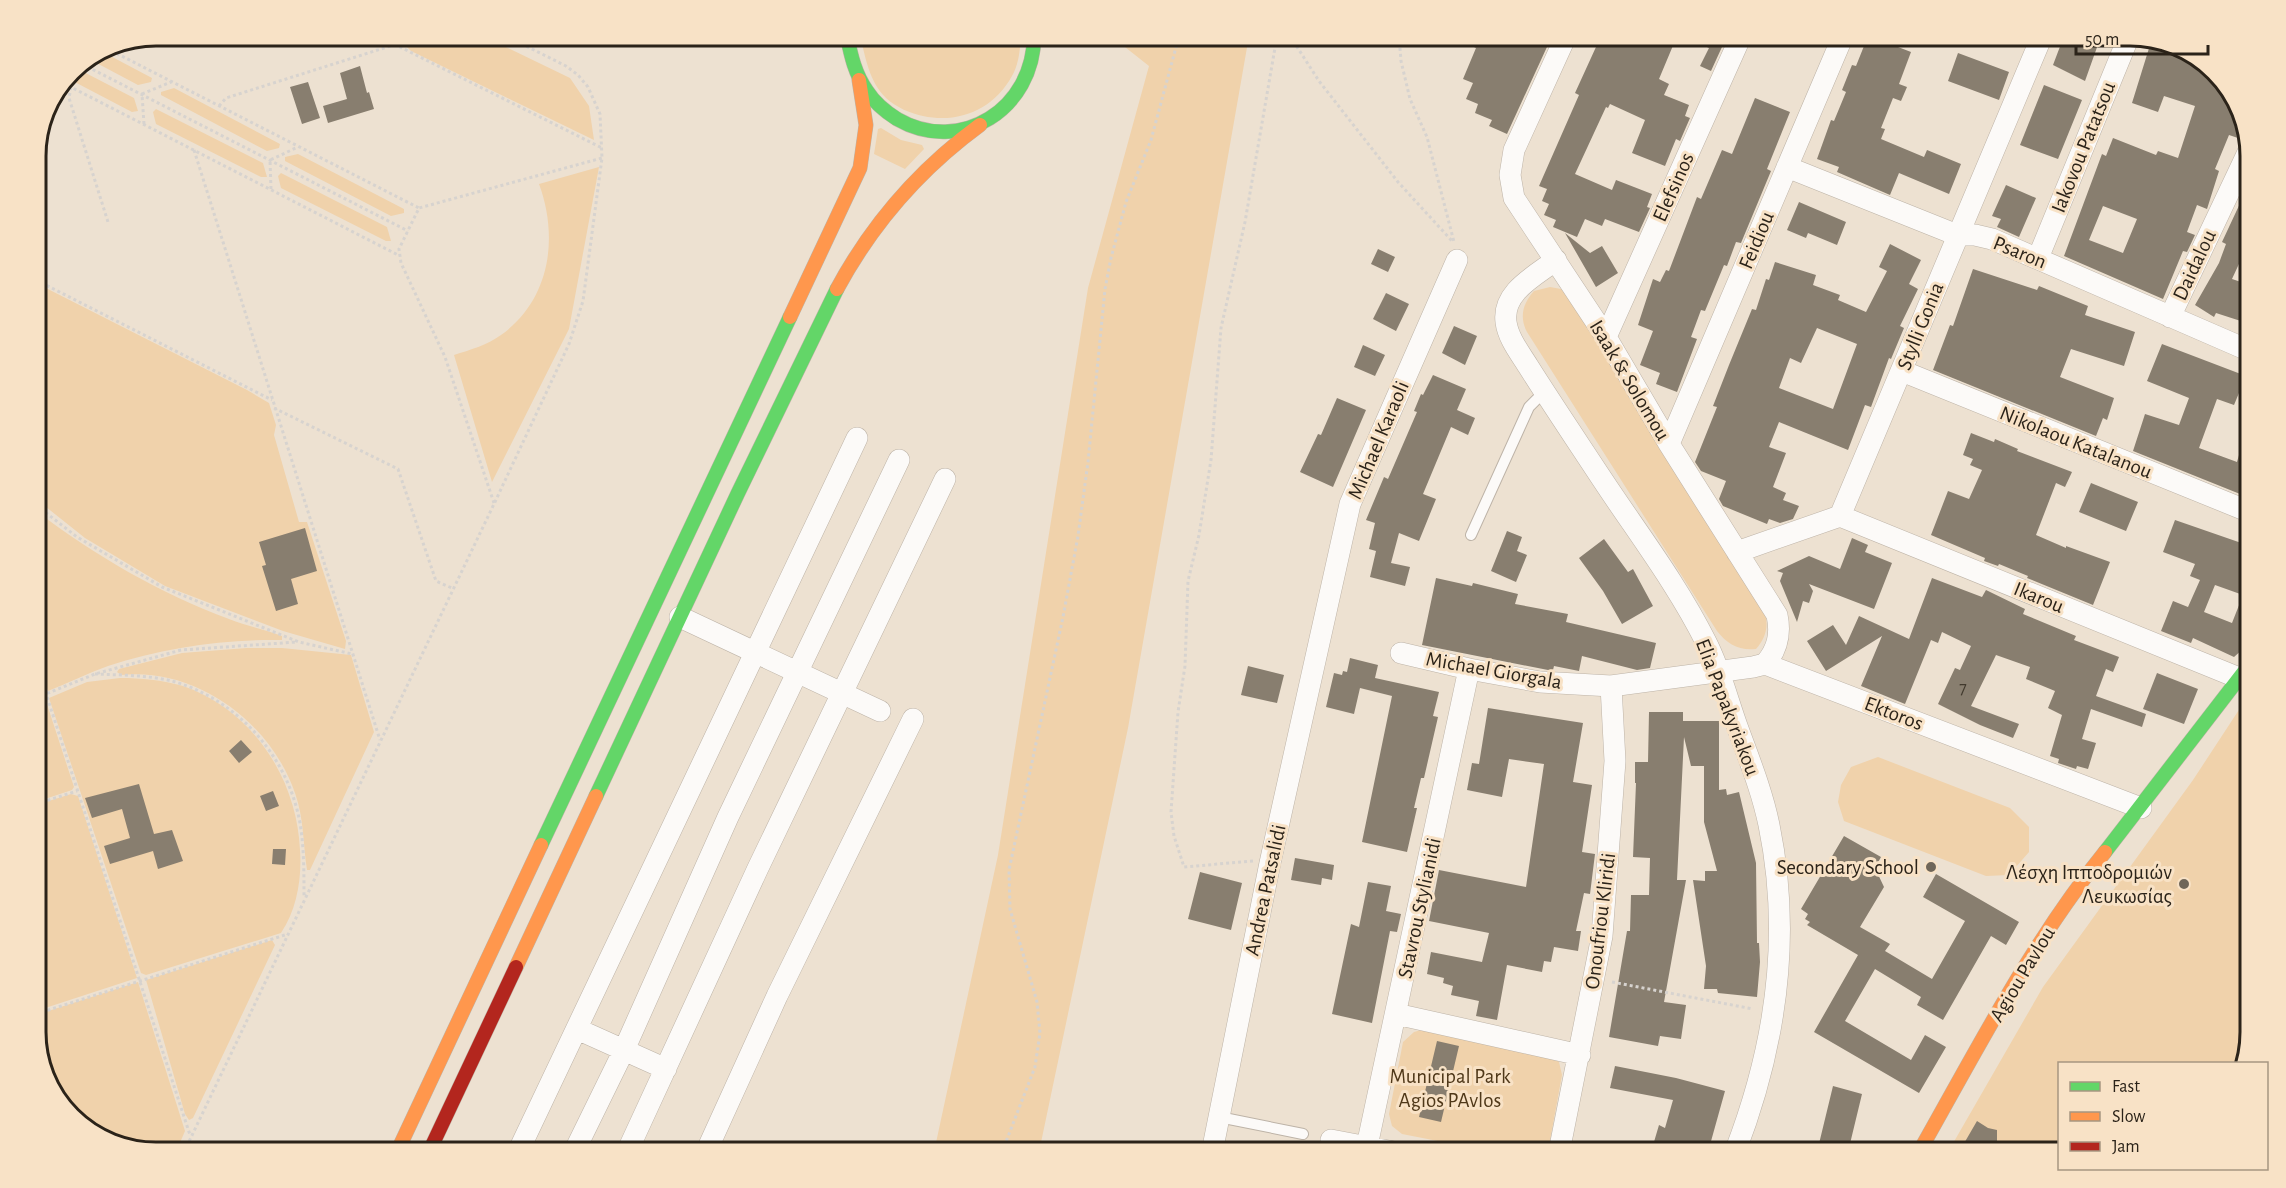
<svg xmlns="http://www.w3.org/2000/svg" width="2286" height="1188" viewBox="0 0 2286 1188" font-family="'Alegreya Sans',sans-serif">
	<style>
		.green { fill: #f0d2ab }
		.building { fill: #887e6f; fill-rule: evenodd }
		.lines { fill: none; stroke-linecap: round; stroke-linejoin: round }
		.lane-casing { stroke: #bdb3a7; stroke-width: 12 }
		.street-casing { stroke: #bdb3a7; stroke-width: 22 }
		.fast-casing { stroke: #bdb3a7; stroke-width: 15 }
		.slow-casing { stroke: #bdb3a7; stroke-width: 15 }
		.jam-casing { stroke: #bdb3a7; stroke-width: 15 }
		.path { stroke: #d7d3cf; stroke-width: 3; stroke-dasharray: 3 3; stroke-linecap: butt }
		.lane { stroke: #fcfaf8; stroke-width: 10 }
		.street { stroke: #fcfaf8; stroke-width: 21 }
		.fast { stroke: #63d668; stroke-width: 14 }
		.slow { stroke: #ff974d; stroke-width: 14 }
		.jam { stroke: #b3261e; stroke-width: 14 }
		.poi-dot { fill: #6f6659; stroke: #f8e2c6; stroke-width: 2 }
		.labels { text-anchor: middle; stroke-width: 6; stroke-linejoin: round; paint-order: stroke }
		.number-label { font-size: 18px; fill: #423a2e }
		.street-label { font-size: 21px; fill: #2b2319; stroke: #f8e2c6 }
		.poi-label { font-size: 21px; fill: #2b2319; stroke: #f8e2c6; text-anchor: end }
		.park-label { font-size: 21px; fill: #4f3819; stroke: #f8e2c6 }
		.rim { fill: none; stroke: #2b2319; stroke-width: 3 }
	</style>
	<rect width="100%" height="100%" fill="#ede1d1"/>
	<path class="green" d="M 435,36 L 483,36 L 570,78 L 589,106 L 594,140 L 411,51 L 407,47 L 415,41 Z
		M 860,36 L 1021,36 C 1020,49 1019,64 1012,76 C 994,109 959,124 923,116 C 912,114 895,107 886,98 C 869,81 866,59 860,36 Z
		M 1111,36 L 1249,36 L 1128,728 L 1039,1152 L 934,1152 L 998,855 L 1088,288 L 1149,66 Z
		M 101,51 L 152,78 L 151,82 L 138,85 L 89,59 Z
		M 76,68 L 134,98 L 138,111 L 132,112 L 67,78 Z
		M 174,88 L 280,144 L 279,148 L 267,151 L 161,95 L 161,92 Z
		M 156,109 L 263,163 L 267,177 L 261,177 L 156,124 L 153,112 Z
		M 881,128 L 901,140 L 922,145 L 924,149 L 905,169 L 874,154 L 878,129 Z
		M 298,154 L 404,209 L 404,213 L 391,216 L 285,161 L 285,157 Z
		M 599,167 L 569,329 L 492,482 L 454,355 C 470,350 487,345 501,335 C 550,300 559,238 539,184 Z
		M 281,173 L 387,227 L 391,241 L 386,241 L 281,188 L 278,176 Z
		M 36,283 L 247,390 L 269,403 L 276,425 L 274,435 L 299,522 L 307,522 L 346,641 L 345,649 L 283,631 L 165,586 L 85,538 L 36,499 Z
		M 1550,287 L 1561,289 L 1569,293 L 1765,614 C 1769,627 1765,639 1756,649 C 1739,651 1727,644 1717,631 L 1527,332 C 1519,317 1523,303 1534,291 Z
		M 36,511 C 96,556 159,593 229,619 C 246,626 264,629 282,636 L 282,640 C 224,639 163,648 108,666 C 88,673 68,683 48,691 L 36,657 Z
		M 247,648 L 282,648 L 351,655 L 374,732 L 310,870 L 307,870 C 303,844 304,818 295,793 C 271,723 197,667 121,675 L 117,672 L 119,669 L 182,653 Z
		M 120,678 C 141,678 162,680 183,686 C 253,710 297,779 300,850 C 302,878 297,909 281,933 L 146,975 L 141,973 L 49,698 L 87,682 Z
		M 2250,693 L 2250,1032 L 2243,1063 L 2060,1064 L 2059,1152 L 1948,1152 L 2043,987 L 2193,780 Z
		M 45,698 L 74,787 L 72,790 L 36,802 L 36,702 Z
		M 1878,757 L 2010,808 L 2029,827 L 2029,852 L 2009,875 L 1986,876 L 1844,821 L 1838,802 L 1841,785 L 1851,767 Z
		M 71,794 L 78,796 L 137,978 L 36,1011 L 36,805 Z
		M 272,940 L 275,945 L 193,1118 L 189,1120 L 185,1114 L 146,980 Z
		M 138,982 L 185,1131 L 176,1152 L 156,1152 L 103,1139 L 56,1098 L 36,1040 L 36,1015 Z
		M 1428,1028 L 1549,1055 L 1559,1062 L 1562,1075 L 1549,1146 L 1544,1152 L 1494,1152 L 1402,1134 L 1392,1126 L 1389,1114 L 1403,1042 L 1414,1032 Z"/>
	<path class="building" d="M 1452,36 L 1552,36 L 1507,134 L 1489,126 L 1492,120 L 1475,113 L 1478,104 L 1466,99 L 1473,83 L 1463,79 L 1476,48 Z
		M 1601,36 L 1677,36 L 1659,79 L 1669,84 L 1664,95 L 1689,105 L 1685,116 L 1690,118 L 1680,141 L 1676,139 L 1665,166 L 1632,153 L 1645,120 L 1610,104 L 1608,108 L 1606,107 L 1575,174 L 1612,190 L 1616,180 L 1652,194 L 1647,207 L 1650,208 L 1639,232 L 1605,219 L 1602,226 L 1585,219 L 1577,237 L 1553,227 L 1556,220 L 1544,215 L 1549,204 L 1542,201 L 1547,189 L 1539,186 L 1579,95 L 1575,93 Z
		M 1683,36 L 1727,36 L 1711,71 L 1700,66 L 1709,48 Z
		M 1868,36 L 1902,36 L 1898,47 L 1911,52 L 1899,84 L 1907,87 L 1901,101 L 1893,98 L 1881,128 L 1885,129 L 1881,139 L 1924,157 L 1927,150 L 1961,164 L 1949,194 L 1899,173 L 1890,195 L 1837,172 L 1839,167 L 1817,159 L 1831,120 L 1834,121 L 1846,92 L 1842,90 L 1852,65 L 1856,66 Z
		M 2064,36 L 2101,36 L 2085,81 L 2053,65 Z
		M 2150,45 L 2196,59 L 2230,90 L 2246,136 L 2241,139 L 2229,135 L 2215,169 L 2219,171 L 2207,209 L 2197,205 L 2187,232 L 2195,235 L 2187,252 L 2183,251 L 2163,299 L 2064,256 L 2102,154 L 2106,156 L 2113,138 L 2156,155 L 2158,151 L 2178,158 L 2195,106 L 2164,96 L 2158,112 L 2132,103 ZM 2103,206 L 2137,219 L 2123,253 L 2089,240 Z
		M 1958,53 L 2009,72 L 1999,100 L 1948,81 Z
		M 360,66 L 367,93 L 369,92 L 374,109 L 328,123 L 323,106 L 347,99 L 340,73 Z
		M 308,82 L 320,118 L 302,124 L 290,87 Z
		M 2044,85 L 2082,100 L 2058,159 L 2020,145 Z
		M 1755,98 L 1790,112 L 1767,169 L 1771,171 L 1741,243 L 1736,242 L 1727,266 L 1724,265 L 1705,311 L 1701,310 L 1691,337 L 1697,339 L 1677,392 L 1656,384 L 1660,373 L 1640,365 L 1653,331 L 1638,325 L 1653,279 L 1660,282 L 1666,270 L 1669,271 L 1697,197 L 1701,199 L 1722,150 L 1732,154 Z
		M 2250,182 L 2250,240 L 2232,279 L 2250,285 L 2250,324 L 2216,313 L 2214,317 L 2195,305 L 2219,263 L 2226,244 L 2222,242 Z
		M 2006,185 L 2036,198 L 2019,237 L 1997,227 L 2001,219 L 1992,216 Z
		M 1799,202 L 1846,222 L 1837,245 L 1808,233 L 1806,238 L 1787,230 Z
		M 1565,233 L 1590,253 L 1602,246 L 1618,273 L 1596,287 Z
		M 1890,244 L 1921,260 L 1909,284 L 1918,289 L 1900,326 L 1904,328 L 1891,359 L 1889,358 L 1871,407 L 1865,405 L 1848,450 L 1779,422 L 1769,447 L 1786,453 L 1773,487 L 1786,493 L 1783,500 L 1799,506 L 1793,519 L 1780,523 L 1769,519 L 1767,524 L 1723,506 L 1719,499 L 1726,481 L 1701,471 L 1695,462 L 1717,407 L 1713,406 L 1729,365 L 1752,309 L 1756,310 L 1766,279 L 1769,280 L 1775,262 L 1816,275 L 1813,285 L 1840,295 L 1838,300 L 1866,312 L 1887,271 L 1879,267 ZM 1817,328 L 1857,344 L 1833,409 L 1779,388 L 1790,358 L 1801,363 Z
		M 1378,249 L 1395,257 L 1388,272 L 1371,264 Z
		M 1973,269 L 2037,290 L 2039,286 L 2088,306 L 2085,315 L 2135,332 L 2124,366 L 2071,349 L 2060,377 L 2114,398 L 2107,420 L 2103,418 L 2096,436 L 1933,370 L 1950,325 L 1953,326 Z
		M 1386,293 L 1409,304 L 1396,331 L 1373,319 Z
		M 1454,326 L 1477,336 L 1465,365 L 1442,353 Z
		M 2162,344 L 2246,376 L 2234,405 L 2217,399 L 2199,448 L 2237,462 L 2239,455 L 2250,460 L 2250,498 L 2133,451 L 2145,414 L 2179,425 L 2189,398 L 2147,381 Z
		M 1363,345 L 1385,355 L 1375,376 L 1354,367 Z
		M 1433,375 L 1466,389 L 1457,410 L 1475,418 L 1468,435 L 1451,427 L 1423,494 L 1436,499 L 1419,541 L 1399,533 L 1391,563 L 1410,567 L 1405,586 L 1370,577 L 1376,551 L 1369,549 L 1375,523 L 1366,520 L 1384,477 L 1388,479 L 1417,412 L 1414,411 L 1421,394 L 1423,395 Z
		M 1337,398 L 1366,410 L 1333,487 L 1300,472 L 1318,434 L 1321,435 Z
		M 1971,433 L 1994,442 L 1995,439 L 2018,449 L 2017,451 L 2072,472 L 2065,487 L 2056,483 L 2036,535 L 2066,548 L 2066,546 L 2110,562 L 2093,605 L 2027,578 L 2028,576 L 1999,564 L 1998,566 L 1984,561 L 1985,558 L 1931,535 L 1948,491 L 1969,499 L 1982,470 L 1970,465 L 1973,459 L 1963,455 Z
		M 2091,483 L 2138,502 L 2126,531 L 2079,512 Z
		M 2175,520 L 2250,546 L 2250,647 L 2243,649 L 2234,657 L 2193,638 L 2191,643 L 2161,631 L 2173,601 L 2188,607 L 2200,580 L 2190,576 L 2195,564 L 2163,552 ZM 2215,585 L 2243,595 L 2232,623 L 2204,612 Z
		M 305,528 L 317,571 L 291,579 L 298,604 L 276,611 L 262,566 L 266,565 L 259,542 Z
		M 1507,531 L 1522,537 L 1517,551 L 1527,555 L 1516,582 L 1491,571 Z
		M 1852,538 L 1868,545 L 1865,552 L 1892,563 L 1874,609 L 1809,584 L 1813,591 L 1809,603 L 1803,601 L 1797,622 L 1780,581 L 1783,573 L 1777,571 L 1809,556 L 1840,569 Z
		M 1604,539 L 1628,572 L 1633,569 L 1653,606 L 1622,624 L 1603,591 L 1579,558 Z
		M 1436,578 L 1472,586 L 1473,583 L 1518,594 L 1515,604 L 1568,614 L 1566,622 L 1656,643 L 1650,668 L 1637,670 L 1582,656 L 1579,671 L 1554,666 L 1553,670 L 1548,670 L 1422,645 Z
		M 1932,578 L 1982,597 L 1986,590 L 2025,609 L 2023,614 L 2076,636 L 2074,640 L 2119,657 L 2113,672 L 2106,669 L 2096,696 L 2146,714 L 2142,727 L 2091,709 L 2082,739 L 2096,743 L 2088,769 L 2077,766 L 2076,769 L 2058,763 L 2059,759 L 2050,756 L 2062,715 L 2048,708 L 2055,691 L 2026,679 L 2030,667 L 1996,655 L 1971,706 L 2019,724 L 2013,738 L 1980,725 L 1938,704 L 1955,668 L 1960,670 L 1971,646 L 1942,632 L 1938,643 L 1931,640 L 1905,704 L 1861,686 L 1882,636 L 1826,671 L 1807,641 L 1833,625 L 1846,645 L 1859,616 L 1909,639 Z
		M 1350,658 L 1378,665 L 1375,678 L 1439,692 L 1433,716 L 1438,717 L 1424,778 L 1421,778 L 1414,808 L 1417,808 L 1407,852 L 1362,842 L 1392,696 L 1360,688 L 1354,714 L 1326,707 L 1334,673 L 1342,675 L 1343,671 L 1347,672 Z
		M 1248,666 L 1284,675 L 1277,703 L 1241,695 Z
		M 2157,673 L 2198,689 L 2184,724 L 2143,709 Z
		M 1488,708 L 1583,723 L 1573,782 L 1592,785 L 1582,852 L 1595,854 L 1590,894 L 1584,893 L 1576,931 L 1581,931 L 1578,951 L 1554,947 L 1551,962 L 1544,961 L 1542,972 L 1507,965 L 1497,1020 L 1476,1016 L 1479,1001 L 1451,995 L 1453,986 L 1443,983 L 1444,978 L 1427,974 L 1431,952 L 1482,962 L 1489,933 L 1429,921 L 1439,870 L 1526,887 L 1544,764 L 1509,759 L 1502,797 L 1467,790 L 1472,763 L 1479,764 Z
		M 1649,712 L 1683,712 L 1683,721 L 1719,721 L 1719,790 L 1726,789 L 1727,795 L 1739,792 L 1756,863 L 1757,943 L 1759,943 L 1760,962 L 1757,997 L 1718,993 L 1717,989 L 1704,989 L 1706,966 L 1693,880 L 1705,881 L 1705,871 L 1717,871 L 1704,822 L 1704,766 L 1691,766 L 1684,737 L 1677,880 L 1686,880 L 1664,1002 L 1686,1005 L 1681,1039 L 1660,1036 L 1658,1046 L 1609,1037 L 1627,931 L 1630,931 L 1631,895 L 1649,895 L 1650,858 L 1633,857 L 1636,783 L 1635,783 L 1635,762 L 1648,762 Z
		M 241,740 L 252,752 L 239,763 L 229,751 Z
		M 139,784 L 154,834 L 172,830 L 183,861 L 158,869 L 153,851 L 110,864 L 104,846 L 130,838 L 122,809 L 92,818 L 85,798 Z
		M 273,791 L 279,806 L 266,811 L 260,796 Z
		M 1844,836 L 1881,857 L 1875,868 L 1884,887 L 1860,927 L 1890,944 L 1885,951 L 1932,979 L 1965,921 L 1923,897 L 1936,874 L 2019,922 L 2006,945 L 1991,936 L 1943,1020 L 1917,1005 L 1921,997 L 1875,969 L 1845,1021 L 1911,1060 L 1925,1035 L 1946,1047 L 1919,1093 L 1814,1032 L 1858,955 L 1807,925 L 1810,922 L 1805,919 L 1808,914 L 1801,909 Z
		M 273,849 L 286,849 L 285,865 L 272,864 Z
		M 1295,858 L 1334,865 L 1332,880 L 1322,878 L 1321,885 L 1291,880 Z
		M 1200,872 L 1242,883 L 1231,930 L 1188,919 Z
		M 1368,882 L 1391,886 L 1386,911 L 1401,914 L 1397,932 L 1390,931 L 1372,1023 L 1332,1014 L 1351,924 L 1359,927 Z
		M 1437,1041 L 1459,1046 L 1441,1122 L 1419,1117 Z
		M 1615,1066 L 1676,1078 L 1725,1091 L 1708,1152 L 1651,1152 L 1659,1125 L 1665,1128 L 1673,1100 L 1610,1088 Z
		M 1833,1086 L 1862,1094 L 1848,1152 L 1817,1152 Z
		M 1977,1121 L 1988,1128 L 1997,1130 L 1997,1152 L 1959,1152 Z"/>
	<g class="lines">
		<defs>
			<path id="lane" d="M 1471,535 L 1529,407 L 1544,392
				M 1219,1117 L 1303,1134"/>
			<path id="street" d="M 1566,36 L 1514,150 L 1510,175 L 1514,198 L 1606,337 L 1669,444 L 1777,615 C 1781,634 1778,649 1765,664
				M 1787,167 L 1957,235 L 1975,235 L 1992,239 L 2250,351
				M 2038,258 L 2129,36
				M 1556,260 C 1535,276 1502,292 1506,322 C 1508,338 1520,353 1528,366 C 1552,404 1577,441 1602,479 C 1637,532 1677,584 1706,642 C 1720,669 1727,698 1737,726 C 1749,759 1762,791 1769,825 C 1792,937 1776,1046 1735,1152
				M 2170,317 L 2250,148
				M 1606,337 L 1741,36
				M 1902,371 L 2250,512
				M 1669,444 L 1843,36
				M 1840,516 L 2239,678
				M 1737,552 L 1840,516 L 2042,36
				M 680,617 L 880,711
				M 1401,653 L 1469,669 L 1540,682 L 1611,686 L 1753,667 L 1765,664
				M 1765,664 L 2141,808
				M 1396,1014 L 1580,1055
				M 577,1029 L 666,1069
				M 1331,1140 L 1394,1152
				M 1367,1146 L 1469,669
				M 518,1152 L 857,438
				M 574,1152 L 624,1050 L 728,817 L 899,460
				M 627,1152 L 758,868 L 945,479
				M 706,1152 L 777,996 L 913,719
				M 1212,1152 L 1270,863 L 1350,504 L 1457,260
				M 1559,1152 L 1602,936 L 1615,761 L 1611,686"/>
			<path id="fast" d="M 847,36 C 851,56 855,74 867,91 C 874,102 886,112 897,119 C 961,156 1034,108 1034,36
				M 596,796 L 738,493 L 837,289
				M 541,845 L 790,317
				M 2105,852 L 2250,664"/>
			<path id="slow" d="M 837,289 C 872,224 920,169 980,125
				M 790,317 L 860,168 L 866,125 L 859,80
				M 516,967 L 596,796
				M 397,1152 L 541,845
				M 1919,1152 C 1977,1050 2031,943 2105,852"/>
			<path id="jam" d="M 429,1152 L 516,967"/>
		</defs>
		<use href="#lane" class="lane-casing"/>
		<use href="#street" class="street-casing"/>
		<use href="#fast" class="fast-casing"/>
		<use href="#slow" class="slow-casing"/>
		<use href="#jam" class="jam-casing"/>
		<path class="path" d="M 378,36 L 602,148
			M 1290,36 L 1319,81 L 1398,182 L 1452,241
			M 1399,36 L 1401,61 L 1410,99 L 1427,137 L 1454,242
			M 106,48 L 419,208
			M 82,64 L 408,231
			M 63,83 L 398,255
			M 71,87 L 69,98 L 108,222
			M 219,106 L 226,98 L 422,36
			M 144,124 L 142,94 L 171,82
			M 194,150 L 380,740
			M 271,189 L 270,160 L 298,147
			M 36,280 L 272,400
			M 274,408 L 398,469 L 436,581 L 454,589
			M 494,503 L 445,357 L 401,263 L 399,249 L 419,208 L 602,158
			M 36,505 L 77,537 L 162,587 L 299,642 L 352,654
			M 36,663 L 190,1135
			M 95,674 C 120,675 147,675 172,681 C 237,699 288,756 300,823 C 304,847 304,872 304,896
			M 36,698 L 95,674 L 181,650 L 297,642
			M 36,804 L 77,791
			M 1253,861 L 1184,867 L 1174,836 L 1171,812 L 1178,712 L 1185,666 L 1188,581 L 1199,535 L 1211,460 L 1221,328 L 1245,222 L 1277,36
			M 1612,982 L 1753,1009
			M 36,1014 L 288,934
			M 184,1152 L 494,504 L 569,344 L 583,301 L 602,158 L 600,114 L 588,87 L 578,75 L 566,66 L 506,36
			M 1002,1152 L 1035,1067 L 1040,1033 L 1037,1002 L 1010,909 L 1009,870 L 1063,617 L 1078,536 L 1088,462 L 1105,289 L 1111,258 L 1126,202 L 1151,140 L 1179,36"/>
		<use href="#lane" class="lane"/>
		<use href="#street" class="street"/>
		<use href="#fast" class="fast"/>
		<use href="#slow" class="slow"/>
		<use href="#jam" class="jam"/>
	</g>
	<g class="poi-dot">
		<circle cx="1931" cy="867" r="6"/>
		<circle cx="2184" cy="884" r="6"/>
	</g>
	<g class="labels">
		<g class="number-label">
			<text x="1963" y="694">7</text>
		</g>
		<g class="street-label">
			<text transform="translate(2083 147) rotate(-68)" y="7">Iakovou Patatsou</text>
			<text transform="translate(1673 187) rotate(-66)" y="7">Elefsinos</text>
			<text transform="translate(1756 240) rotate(-67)" y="7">Feidiou</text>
			<text transform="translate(2020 252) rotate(22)" y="7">Psaron</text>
			<text transform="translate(2194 265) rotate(-65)" y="7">Daidalou</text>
			<text transform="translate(1920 326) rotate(-68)" y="7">Stylli Gonia</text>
			<text transform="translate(1630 380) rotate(59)" y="7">Isaak &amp; Solomou</text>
			<text transform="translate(1378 440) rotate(-67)" y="7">Michael Karaoli</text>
			<text transform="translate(2076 442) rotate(22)" y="7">Nikolaou Katalanou</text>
			<text transform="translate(2039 597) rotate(22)" y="7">Ikarou</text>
			<text transform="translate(1494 670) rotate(10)" y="7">Michael Giorgala</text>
			<text transform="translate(1728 707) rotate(69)" y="7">Elia Papakyriakou</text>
			<text transform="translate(1894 713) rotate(21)" y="7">Ektoros</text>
			<text transform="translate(1265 890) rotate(-78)" y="7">Andrea Patsalidi</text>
			<text transform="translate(1419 908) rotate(-78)" y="7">Stavrou Stylianidi</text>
			<text transform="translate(1600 921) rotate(-83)" y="7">Onoufriou Kliridi</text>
			<text transform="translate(2022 974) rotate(-59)" y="7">Agiou Pavlou</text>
		</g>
		<g class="poi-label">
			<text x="1919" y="874">Secondary School</text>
			<text x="2172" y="879">Λέσχη Ιπποδρομιών<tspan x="2172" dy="24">Λευκωσίας</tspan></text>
		</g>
		<g class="park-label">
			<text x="1450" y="1083">Municipal Park<tspan x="1450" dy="24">Agios PAvlos</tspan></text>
		</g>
	</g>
	<path d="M0 0H2286V1188H0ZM156 46H2130A110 110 0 0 1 2240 156V1032A110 110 0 0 1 2130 1142H156A110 110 0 0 1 46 1032V156A110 110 0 0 1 156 46Z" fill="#f8e2c6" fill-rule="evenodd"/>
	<path class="rim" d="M156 46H2130A110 110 0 0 1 2240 156V1032A110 110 0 0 1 2130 1142H156A110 110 0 0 1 46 1032V156A110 110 0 0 1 156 46Z"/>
	<rect x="2058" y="1062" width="210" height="108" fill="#f8e2c6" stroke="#a69681" stroke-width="1.5"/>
	<rect x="2070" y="1082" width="30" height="9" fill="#63d668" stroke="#a69681" stroke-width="1.5"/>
	<text x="2112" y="1092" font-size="18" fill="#2b2319">Fast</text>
	<rect x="2070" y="1112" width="30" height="9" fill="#ff974d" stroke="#a69681" stroke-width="1.5"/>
	<text x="2112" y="1122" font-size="18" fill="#2b2319">Slow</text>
	<rect x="2070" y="1142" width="30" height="9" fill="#b3261e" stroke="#a69681" stroke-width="1.5"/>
	<text x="2112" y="1152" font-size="18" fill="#2b2319">Jam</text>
	<path d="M2076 45v9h132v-9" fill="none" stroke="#2b2319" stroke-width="3"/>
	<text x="2085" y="45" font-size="18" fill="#2b2319" stroke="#f8e2c6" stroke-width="4.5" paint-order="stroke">50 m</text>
</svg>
